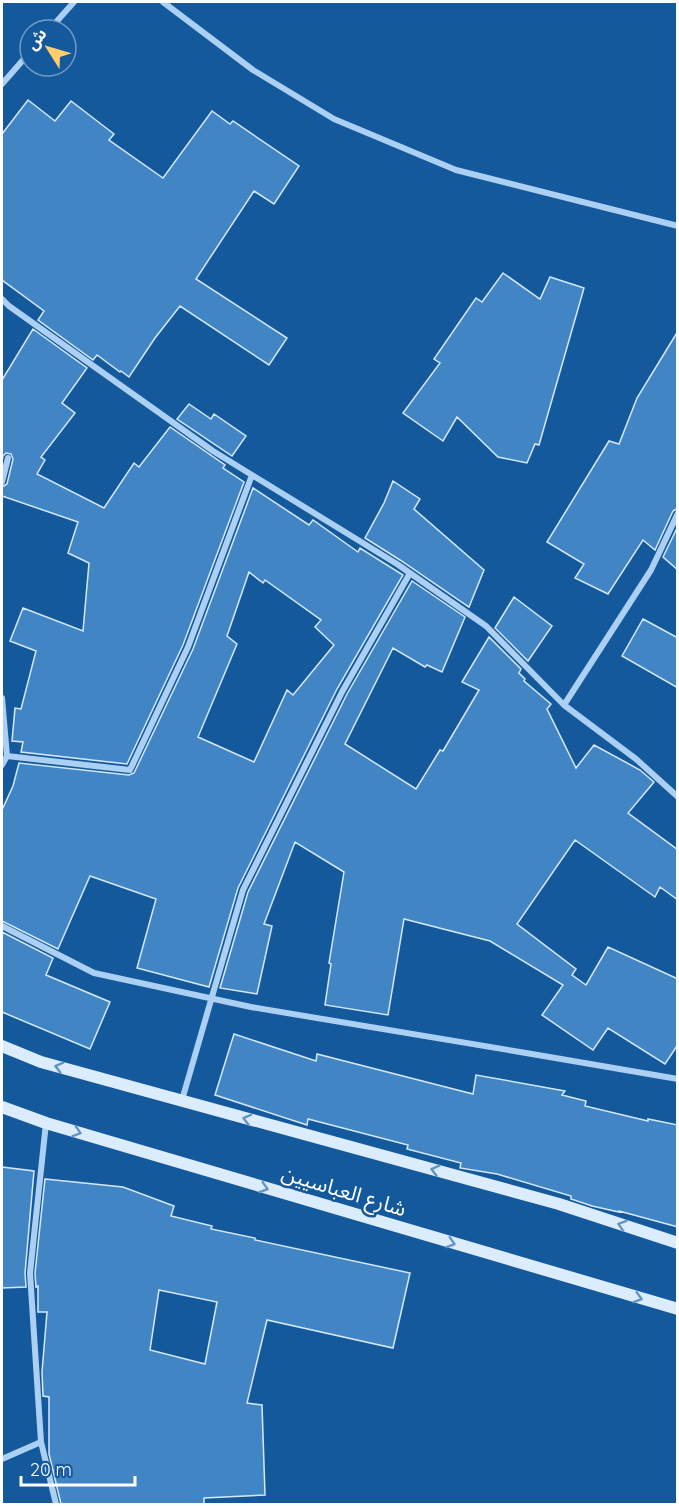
<svg xmlns="http://www.w3.org/2000/svg" width="679" height="1506" viewBox="0 0 679 1506" font-family="Quicksand,'Noto Sans Arabic',sans-serif">
	<style>
		.building { fill: #4285c5; stroke: #d4e9fd; stroke-width: 1.5; fill-rule: evenodd }
		.lines { fill: none; stroke-linecap: round; stroke-linejoin: round }
		.minor { stroke: #acd0f3; stroke-width: 6 }
		.secondary { stroke: #dbecfd; stroke-width: 12 }
		.oneway { stroke: #6494c3 }
		.labels { text-anchor: middle; stroke-width: 5; stroke-linejoin: round; paint-order: stroke }
		.street-label { font-size: 21px; fill: #fff; stroke: #15599d }
	</style>
	<rect width="100%" height="100%" fill="#15599d"/>
	<path class="building" d="M 28,100 L 55,121 L 71,101 L 114,134 L 109,140 L 163,178 L 212,111 L 230,124 L 233,121 L 299,166 L 274,204 L 254,191 L 196,279 L 287,338 L 269,365 L 180,306 L 155,338 L 129,377 L 121,371 L 120,372 L 97,355 L 93,360 L 38,320 L 44,311 L 2,280 L 2,134 Z
		M 503,273 L 540,299 L 550,277 L 584,288 L 539,445 L 535,444 L 527,463 L 498,457 L 457,417 L 443,441 L 403,413 L 440,363 L 434,359 L 476,298 L 482,302 Z
		M 33,329 L 87,368 L 62,403 L 75,413 L 41,457 L 45,460 L 37,474 L 104,508 L 134,463 L 139,467 L 170,427 L 225,465 L 223,468 L 244,482 L 183,645 L 127,764 L 21,752 L 23,742 L 12,741 L 15,708 L 21,709 L 36,651 L 10,641 L 23,608 L 83,631 L 89,563 L 68,553 L 78,522 L 2,496 L 2,487 L 7,484 L 13,459 L 11,454 L 6,453 L 3,456 L 2,462 L 2,380 Z
		M 678,331 L 678,508 L 673,511 L 655,550 L 643,540 L 608,594 L 575,578 L 584,564 L 547,542 L 609,441 L 619,444 L 637,398 Z
		M 189,404 L 211,419 L 214,414 L 246,436 L 232,456 L 177,419 Z
		M 393,481 L 420,499 L 414,509 L 484,570 L 469,607 L 400,560 L 365,538 L 384,503 Z
		M 253,488 L 309,525 L 313,520 L 358,552 L 360,548 L 403,575 L 337,689 L 238,888 L 209,987 L 137,968 L 156,899 L 90,876 L 58,949 L 2,921 L 2,810 L 13,786 L 19,763 L 129,775 L 134,773 L 193,649 ZM 249,572 L 263,583 L 265,580 L 321,620 L 315,627 L 334,645 L 293,695 L 287,690 L 254,762 L 198,737 L 237,644 L 227,636 Z
		M 678,526 L 678,570 L 663,557 Z
		M 412,581 L 465,617 L 442,672 L 427,665 L 425,667 L 393,648 L 345,744 L 416,789 L 440,750 L 443,751 L 479,690 L 462,682 L 489,637 L 521,669 L 519,673 L 525,679 L 524,681 L 551,704 L 547,709 L 576,768 L 594,745 L 640,770 L 654,782 L 628,813 L 678,850 L 678,900 L 660,887 L 655,897 L 575,840 L 517,924 L 576,969 L 572,975 L 586,985 L 608,947 L 678,979 L 677,1046 L 665,1064 L 608,1028 L 593,1050 L 542,1015 L 563,985 L 490,941 L 404,919 L 388,1015 L 325,1005 L 331,964 L 329,963 L 344,872 L 295,842 L 264,924 L 272,926 L 257,994 L 220,988 L 248,892 L 347,694 Z
		M 514,597 L 552,626 L 528,661 L 495,628 Z
		M 643,619 L 678,638 L 678,688 L 622,656 Z
		M 2,932 L 53,958 L 46,975 L 110,1002 L 90,1049 L 2,1012 Z
		M 234,1034 L 316,1061 L 317,1054 L 473,1094 L 476,1075 L 565,1091 L 562,1095 L 586,1101 L 585,1106 L 648,1121 L 648,1119 L 678,1125 L 678,1227 L 619,1211 L 619,1212 L 592,1206 L 571,1199 L 571,1196 L 497,1174 L 460,1168 L 461,1163 L 407,1149 L 408,1145 L 308,1119 L 307,1125 L 215,1095 Z
		M 2,1167 L 34,1171 L 25,1273 L 26,1287 L 2,1288 Z
		M 45,1179 L 123,1187 L 174,1206 L 171,1216 L 212,1226 L 211,1229 L 255,1238 L 255,1240 L 410,1273 L 393,1348 L 267,1320 L 247,1403 L 262,1405 L 265,1495 L 204,1498 L 204,1504 L 61,1504 L 49,1454 L 49,1397 L 43,1396 L 42,1372 L 47,1312 L 38,1312 L 38,1286 L 36,1287 L 35,1273 ZM 159,1290 L 217,1302 L 205,1364 L 150,1350 Z"/>
	<g class="lines">
		<path class="minor" d="M 163,2 L 253,70 L 334,119 L 456,170 L 678,226
			M 49,30 L 74,2
			M 2,84 L 30,52
			M 2,299 L 9,306 L 213,451 L 397,564 L 486,626 L 564,705 L 636,759 L 678,797
			M 2,482 L 8,458
			M 2,698 L 7,756 L 2,765
			M 564,705 L 651,570 L 678,513
			M 7,756 L 130,770 L 188,647 L 252,475
			M 2,926 L 94,973 L 251,1007 L 526,1053 L 678,1079
			M 182,1100 L 243,890 L 342,692 L 410,573
			M 46,1123 L 30,1273 L 41,1442 L 56,1504
			M 2,1459 L 41,1442"/>
		<path class="secondary" d="M 2,1046 L 41,1062 L 559,1204 L 678,1243
			M 2,1107 L 46,1123 L 678,1309"/>
	</g>
	<defs><path id="oneway-chevron" d="M-2-3.5L2.5 0L-2 3.5" fill="none" stroke-width="1.6" stroke-linecap="round" stroke-linejoin="round" transform="scale(1.5)"/></defs>
	<g class="oneway">
		<use href="#oneway-chevron" transform="translate(59 1067) rotate(-165)"/>
		<use href="#oneway-chevron" transform="translate(247 1119) rotate(-165)"/>
		<use href="#oneway-chevron" transform="translate(77 1132) rotate(17)"/>
		<use href="#oneway-chevron" transform="translate(435 1170) rotate(-165)"/>
		<use href="#oneway-chevron" transform="translate(264 1188) rotate(17)"/>
		<use href="#oneway-chevron" transform="translate(622 1225) rotate(-162)"/>
		<use href="#oneway-chevron" transform="translate(451 1243) rotate(17)"/>
		<use href="#oneway-chevron" transform="translate(638 1298) rotate(16)"/>
	</g>
	<g class="labels">
		<g class="street-label">
			<text transform="translate(344 1191) rotate(17)" y="7">شارع العباسيين</text>
		</g>
	</g>
	<rect width="679" height="1506" fill="none" stroke="#ffffff" stroke-width="6"/>
	<g transform="translate(48 48) rotate(307)"><circle r="28" fill="#15599d" stroke="#739bc4" stroke-width="1.5"/>
	<path d="M0-4.5L10 22L0 15L-10 22Z" fill="#ffcc6e"/>
	<text y="-9" font-size="16" font-weight="bold" text-anchor="middle" fill="#ffffff">ش</text>
	</g>
	<path d="M21 1476v9h114v-9" fill="none" stroke="#ffffff" stroke-width="3"/>
	<text x="30" y="1476" font-size="18" fill="#ffffff" stroke="#15599d" stroke-width="4.5" paint-order="stroke">20 m</text>
</svg>
